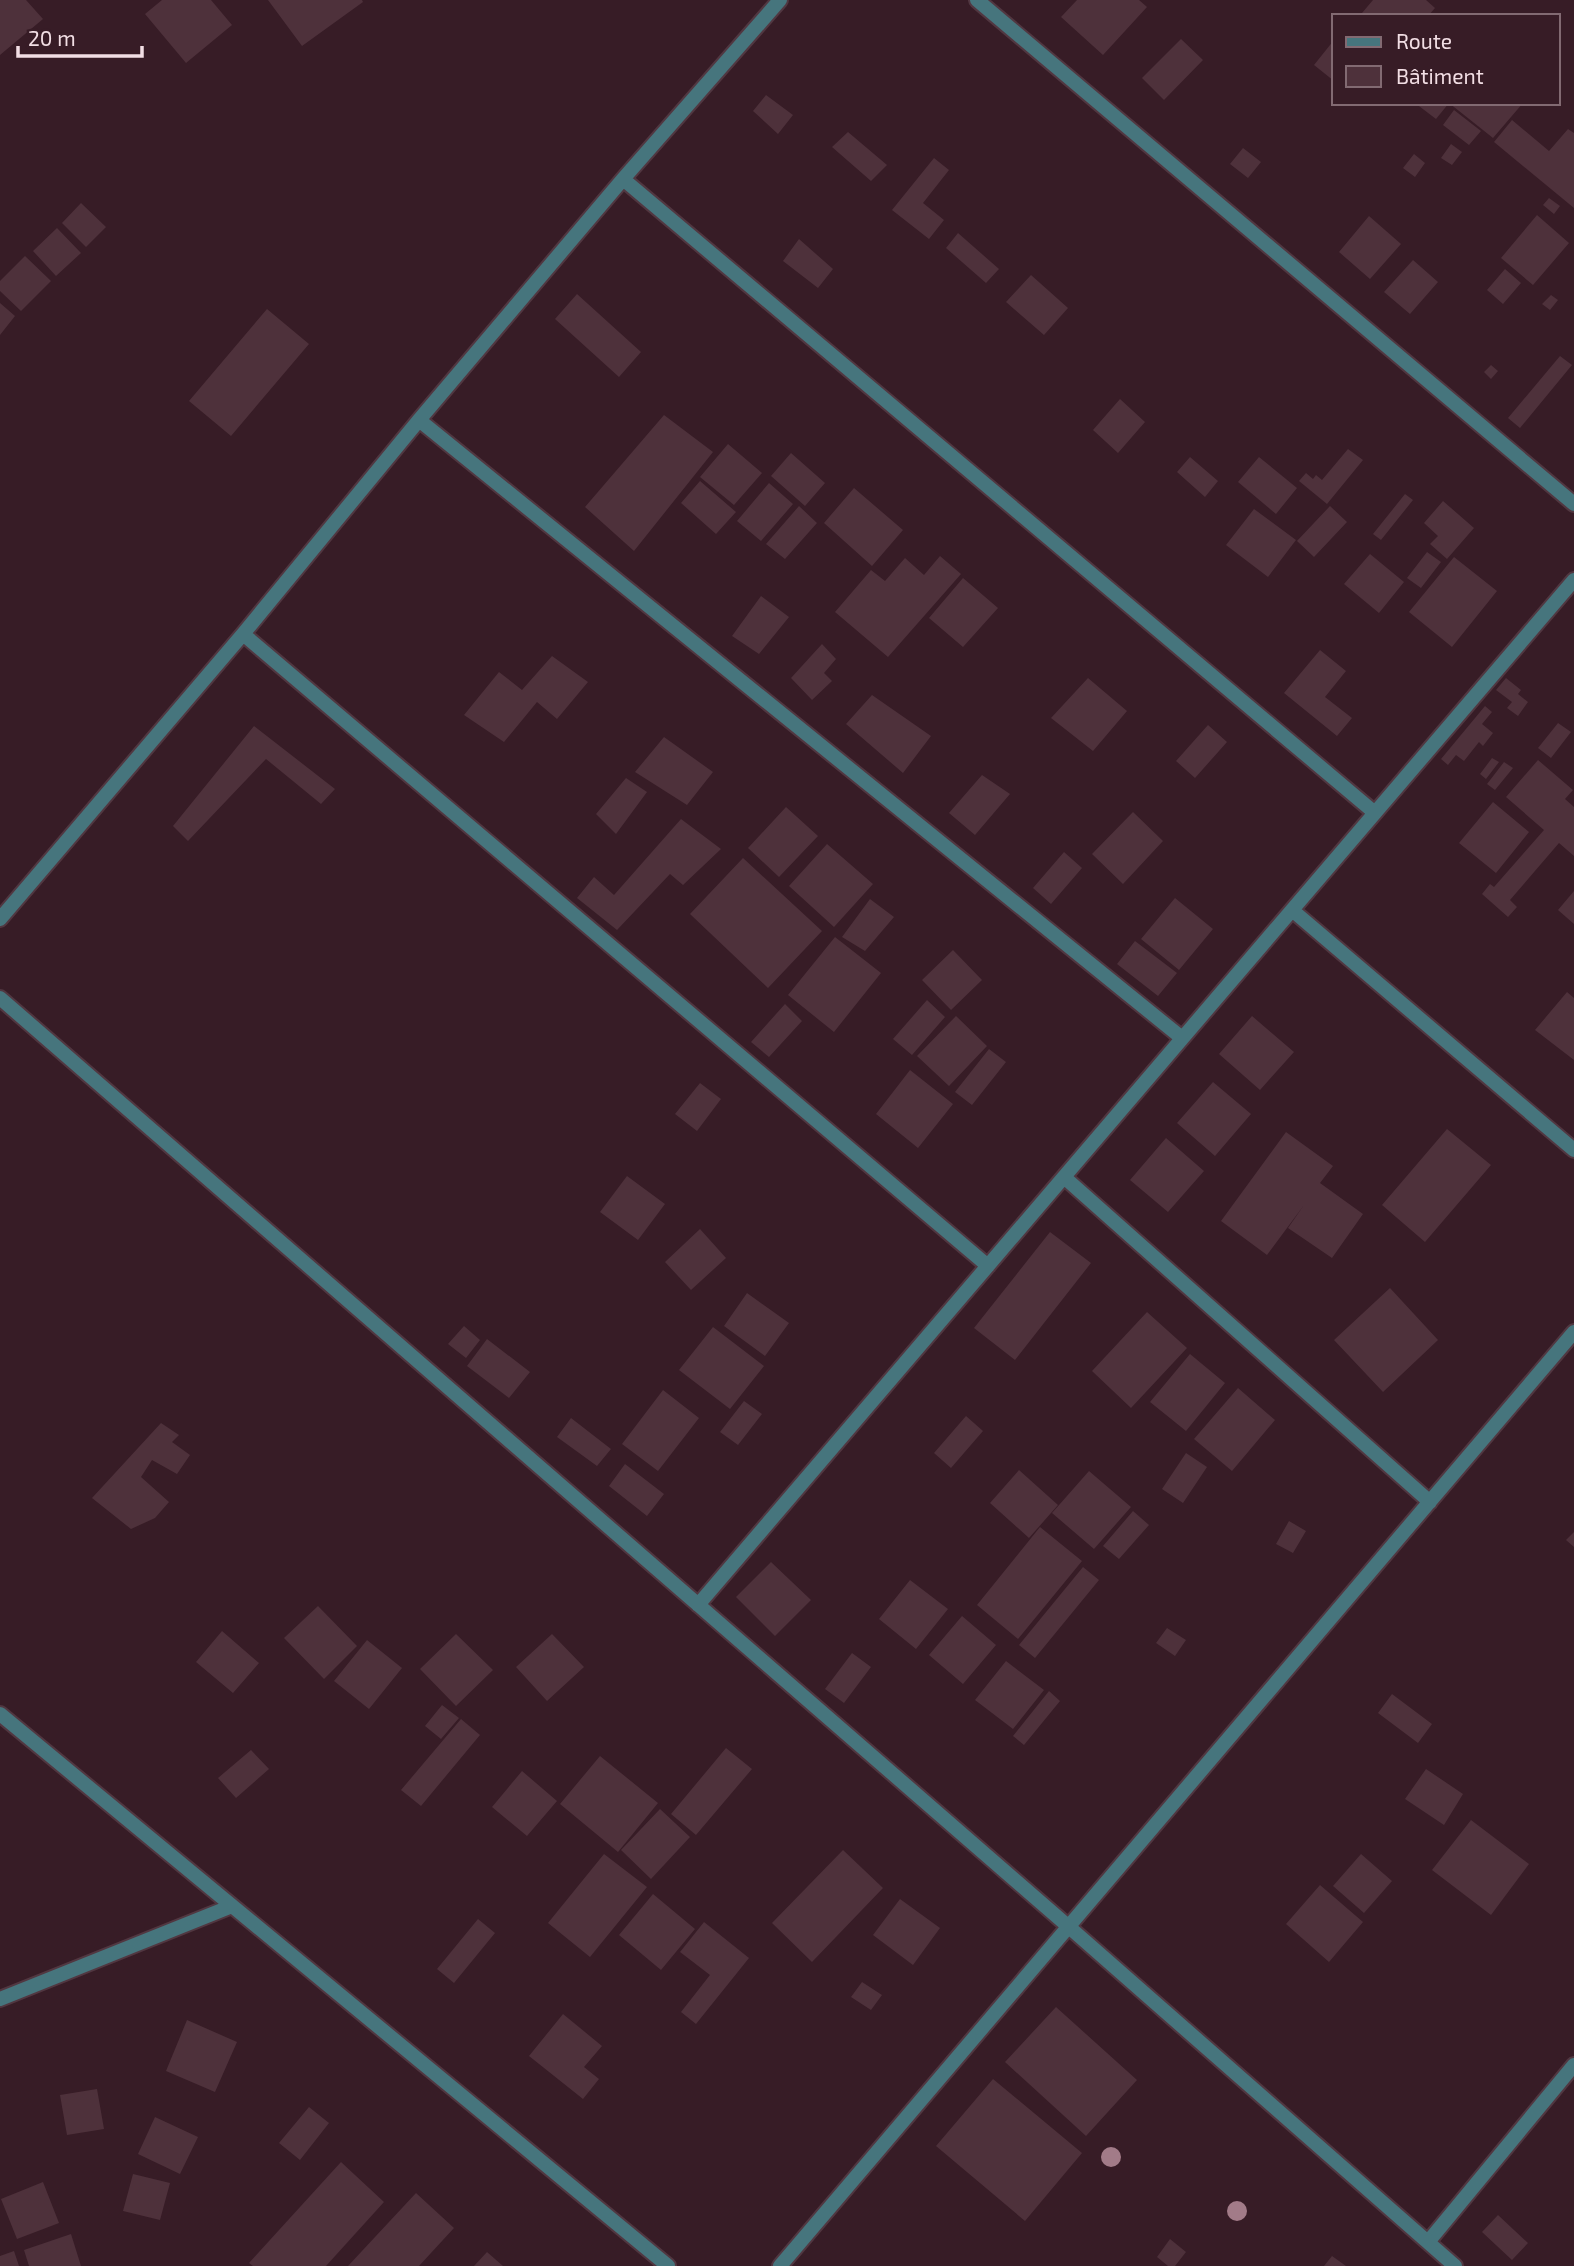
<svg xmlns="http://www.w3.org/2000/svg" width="1574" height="2266" viewBox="0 0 1574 2266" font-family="'Exo 2',sans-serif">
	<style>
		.building { fill: #4e313b }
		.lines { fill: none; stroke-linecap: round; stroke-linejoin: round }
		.minor-casing { stroke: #513741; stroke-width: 18 }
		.minor { stroke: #46757d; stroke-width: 14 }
		.tree { fill: #a27b88 }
	</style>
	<rect width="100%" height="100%" fill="#371c26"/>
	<path class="building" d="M 0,0 L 26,0 L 43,19 L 0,55 Z
		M 162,0 L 211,0 L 232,25 L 186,63 L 145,14 Z
		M 268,0 L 362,0 L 363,2 L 302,46 Z
		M 1077,0 L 1139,0 L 1147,7 L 1103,55 L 1061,17 Z
		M 1373,0 L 1426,0 L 1435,8 L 1428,16 L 1366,16 L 1362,13 Z
		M 1181,39 L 1203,60 L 1164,100 L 1142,78 Z
		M 1334,40 L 1334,81 L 1314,65 Z
		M 766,95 L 793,115 L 778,134 L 753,111 Z
		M 1415,103 L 1449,103 L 1436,119 Z
		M 1449,103 L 1523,103 L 1493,138 Z
		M 1454,110 L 1481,131 L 1469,145 L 1443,125 Z
		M 1512,120 L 1549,151 L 1568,129 L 1574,133 L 1574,208 L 1494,142 Z
		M 848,132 L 887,165 L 871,181 L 832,147 Z
		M 1451,144 L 1462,152 L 1452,165 L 1441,158 Z
		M 1243,148 L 1261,162 L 1248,178 L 1230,164 Z
		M 1414,154 L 1425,163 L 1415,177 L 1403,168 Z
		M 934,158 L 949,170 L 923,203 L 944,220 L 929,239 L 892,210 Z
		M 1549,198 L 1560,206 L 1554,214 L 1543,205 Z
		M 81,203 L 106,227 L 86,247 L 62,223 Z
		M 1537,215 L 1569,243 L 1533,285 L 1501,258 Z
		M 1369,216 L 1401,244 L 1370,279 L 1339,252 Z
		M 57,228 L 81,253 L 56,276 L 33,251 Z
		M 958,233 L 999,269 L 986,283 L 946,248 Z
		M 799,239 L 833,269 L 818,288 L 783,261 Z
		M 25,256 L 51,281 L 21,311 L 0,291 L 0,281 Z
		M 1413,260 L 1438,282 L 1410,314 L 1384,292 Z
		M 1505,269 L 1521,283 L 1503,304 L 1487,290 Z
		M 1031,275 L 1068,308 L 1044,335 L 1006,302 Z
		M 577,294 L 641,352 L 619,377 L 555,319 Z
		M 1551,295 L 1558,300 L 1550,310 L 1542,304 Z
		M 0,303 L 15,316 L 0,335 Z
		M 267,309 L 309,344 L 231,436 L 189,401 Z
		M 1560,356 L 1572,365 L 1520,428 L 1508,418 Z
		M 1491,365 L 1498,371 L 1491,379 L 1484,372 Z
		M 1120,399 L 1145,422 L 1118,453 L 1093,430 Z
		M 664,415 L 713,452 L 634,551 L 585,507 Z
		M 728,444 L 762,473 L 734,505 L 700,477 Z
		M 1348,449 L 1363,460 L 1327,504 L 1299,481 L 1306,473 L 1313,479 L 1316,475 L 1322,480 Z
		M 791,453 L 825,483 L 805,506 L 771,476 Z
		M 1190,457 L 1218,481 L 1205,497 L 1177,472 Z
		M 1259,457 L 1297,488 L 1276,514 L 1238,482 Z
		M 700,481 L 736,512 L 716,534 L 681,503 Z
		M 769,483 L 793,504 L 761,541 L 737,521 Z
		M 854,488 L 903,530 L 872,566 L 824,523 Z
		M 1405,494 L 1413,500 L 1381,540 L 1373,534 Z
		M 1443,501 L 1474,528 L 1447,559 L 1430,544 L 1438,536 L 1424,523 Z
		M 799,506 L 817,523 L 785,559 L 766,544 Z
		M 1330,506 L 1347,522 L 1314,557 L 1297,541 Z
		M 1254,509 L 1296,540 L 1268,577 L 1226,545 Z
		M 1427,552 L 1441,562 L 1421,588 L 1407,578 Z
		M 1370,554 L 1404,582 L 1379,613 L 1344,584 Z
		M 940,556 L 961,574 L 888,657 L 835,612 L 871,570 L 885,581 L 905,558 L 924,575 Z
		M 1454,557 L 1497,591 L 1452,647 L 1409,612 Z
		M 963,578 L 998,608 L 963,647 L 929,618 Z
		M 761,596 L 789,617 L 759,654 L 732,636 Z
		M 822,644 L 836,659 L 824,673 L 832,681 L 812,700 L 791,678 Z
		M 1320,650 L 1346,671 L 1325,697 L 1352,718 L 1337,736 L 1284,693 Z
		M 552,656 L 588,682 L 557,719 L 537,702 L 504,742 L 464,715 L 499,672 L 522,690 Z
		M 1088,678 L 1127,711 L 1093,751 L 1051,718 Z
		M 1506,678 L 1521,690 L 1518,694 L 1528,702 L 1518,716 L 1507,708 L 1512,702 L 1496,690 Z
		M 872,695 L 931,736 L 903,773 L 846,724 Z
		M 1485,706 L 1492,712 L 1482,724 L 1493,733 L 1483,746 L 1479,742 L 1464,761 L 1456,755 L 1448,765 L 1441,759 Z
		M 1558,723 L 1571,732 L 1551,758 L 1538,748 Z
		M 1208,725 L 1227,742 L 1195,778 L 1176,761 Z
		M 254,726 L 335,789 L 321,804 L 266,759 L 188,841 L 173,826 Z
		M 664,737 L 713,772 L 687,805 L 635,772 Z
		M 1492,758 L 1499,762 L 1486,779 L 1480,774 Z
		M 1538,760 L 1573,790 L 1565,799 L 1574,807 L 1574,856 L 1559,843 L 1510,900 L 1517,907 L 1508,917 L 1482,894 L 1490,884 L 1494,887 L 1544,830 L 1506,797 Z
		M 1504,762 L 1513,768 L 1495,790 L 1487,784 Z
		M 982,775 L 1010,794 L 975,835 L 949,813 Z
		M 626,778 L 647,792 L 616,834 L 596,814 Z
		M 1493,802 L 1529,832 L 1496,873 L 1459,843 Z
		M 786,807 L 818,836 L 779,877 L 748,848 Z
		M 1133,812 L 1163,841 L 1123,884 L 1092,854 Z
		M 681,819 L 721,849 L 683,885 L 670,874 L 617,930 L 577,898 L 594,877 L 614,895 Z
		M 827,844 L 873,884 L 834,927 L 789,886 Z
		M 1064,852 L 1082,868 L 1051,904 L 1033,888 Z
		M 743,858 L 822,931 L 768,988 L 690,914 Z
		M 1574,891 L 1574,924 L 1558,910 Z
		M 1175,898 L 1213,929 L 1179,970 L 1141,939 Z
		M 870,899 L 894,917 L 865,951 L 842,937 Z
		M 835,937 L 881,973 L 834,1032 L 788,995 Z
		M 1135,941 L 1177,973 L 1158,996 L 1117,964 Z
		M 953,950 L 982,980 L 951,1010 L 922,980 Z
		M 1567,992 L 1574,998 L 1574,1060 L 1535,1030 Z
		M 927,1000 L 945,1017 L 912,1055 L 893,1039 Z
		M 785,1004 L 802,1021 L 769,1057 L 751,1042 Z
		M 956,1016 L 987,1046 L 949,1086 L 917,1056 Z
		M 1252,1016 L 1294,1052 L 1260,1090 L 1219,1054 Z
		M 989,1049 L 1006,1062 L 972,1105 L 955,1092 Z
		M 910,1070 L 953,1104 L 918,1148 L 876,1114 Z
		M 1213,1082 L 1251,1114 L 1215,1156 L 1177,1123 Z
		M 700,1083 L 721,1099 L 697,1131 L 675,1114 Z
		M 1447,1129 L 1491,1165 L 1425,1242 L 1382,1205 Z
		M 1286,1132 L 1333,1166 L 1320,1183 L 1363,1214 L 1332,1258 L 1288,1228 L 1304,1205 L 1267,1255 L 1221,1221 Z
		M 1166,1138 L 1204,1171 L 1168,1212 L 1130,1180 Z
		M 627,1176 L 665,1204 L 638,1240 L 600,1212 Z
		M 700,1229 L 726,1258 L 691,1290 L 665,1262 Z
		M 1050,1232 L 1091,1263 L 1015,1360 L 974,1328 Z
		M 1390,1288 L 1438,1340 L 1383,1392 L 1334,1340 Z
		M 747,1293 L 789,1323 L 765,1356 L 724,1326 Z
		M 1147,1312 L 1187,1348 L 1131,1408 L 1092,1371 Z
		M 464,1326 L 480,1340 L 466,1358 L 448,1344 Z
		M 713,1327 L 764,1366 L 730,1409 L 679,1370 Z
		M 487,1339 L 530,1372 L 509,1398 L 467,1366 Z
		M 1190,1354 L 1225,1383 L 1186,1431 L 1150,1402 Z
		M 1238,1388 L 1275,1420 L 1232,1471 L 1194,1439 Z
		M 663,1390 L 699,1418 L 658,1471 L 622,1444 Z
		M 744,1401 L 762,1414 L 738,1445 L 720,1432 Z
		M 966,1416 L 983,1431 L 951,1468 L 934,1453 Z
		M 571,1418 L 611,1449 L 597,1466 L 557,1437 Z
		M 161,1423 L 179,1435 L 172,1442 L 190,1455 L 177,1474 L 152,1460 L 141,1477 L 169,1502 L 155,1518 L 131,1529 L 92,1498 Z
		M 1186,1453 L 1207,1467 L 1183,1503 L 1162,1489 Z
		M 625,1464 L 664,1494 L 647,1516 L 609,1486 Z
		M 1019,1470 L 1058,1505 L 1029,1538 L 990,1503 Z
		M 1089,1471 L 1131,1507 L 1094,1549 L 1052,1513 Z
		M 1133,1511 L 1149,1525 L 1119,1559 L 1103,1546 Z
		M 1289,1521 L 1306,1531 L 1293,1553 L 1276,1544 Z
		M 1040,1527 L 1082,1561 L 1018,1639 L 977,1605 Z
		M 1574,1532 L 1574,1547 L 1566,1540 Z
		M 771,1562 L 811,1600 L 775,1636 L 736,1597 Z
		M 1083,1567 L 1099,1580 L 1035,1658 L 1019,1645 Z
		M 910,1580 L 948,1609 L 916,1649 L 879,1619 Z
		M 318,1606 L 357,1646 L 324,1679 L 284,1638 Z
		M 962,1616 L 996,1645 L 963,1684 L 929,1655 Z
		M 1167,1628 L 1186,1640 L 1175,1656 L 1156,1643 Z
		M 222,1631 L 259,1663 L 233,1693 L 196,1662 Z
		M 456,1634 L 493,1670 L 456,1706 L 420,1669 Z
		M 552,1634 L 584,1667 L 547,1701 L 516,1667 Z
		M 367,1640 L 402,1668 L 369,1709 L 334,1681 Z
		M 852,1653 L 871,1667 L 844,1703 L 825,1689 Z
		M 1006,1661 L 1044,1690 L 1013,1729 L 975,1700 Z
		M 1049,1691 L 1060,1701 L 1024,1745 L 1013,1736 Z
		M 1392,1694 L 1432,1724 L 1418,1743 L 1378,1713 Z
		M 442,1705 L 459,1718 L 441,1739 L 425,1726 Z
		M 461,1719 L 480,1735 L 421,1806 L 401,1790 Z
		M 726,1748 L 752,1769 L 696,1835 L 671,1814 Z
		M 251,1750 L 269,1769 L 236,1798 L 218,1778 Z
		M 600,1756 L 658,1803 L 618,1852 L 560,1804 Z
		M 1426,1769 L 1463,1794 L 1444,1825 L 1405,1799 Z
		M 522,1771 L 557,1801 L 527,1836 L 492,1807 Z
		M 660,1809 L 690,1837 L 651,1879 L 621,1850 Z
		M 1471,1820 L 1529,1864 L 1491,1915 L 1432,1870 Z
		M 843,1850 L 883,1888 L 812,1962 L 772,1923 Z
		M 604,1854 L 647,1887 L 590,1957 L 548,1923 Z
		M 1361,1854 L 1392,1881 L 1364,1913 L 1333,1886 Z
		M 1320,1885 L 1363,1922 L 1329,1962 L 1286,1924 Z
		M 653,1894 L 695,1929 L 661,1970 L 619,1935 Z
		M 900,1899 L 940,1928 L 913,1965 L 873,1935 Z
		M 478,1919 L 495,1933 L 454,1983 L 437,1969 Z
		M 704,1922 L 749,1958 L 696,2024 L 681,2012 L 710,1975 L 680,1952 Z
		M 862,1982 L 882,1995 L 871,2010 L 851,1997 Z
		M 1056,2007 L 1137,2080 L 1086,2136 L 1005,2062 Z
		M 563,2014 L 602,2046 L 584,2067 L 599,2079 L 583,2099 L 529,2056 Z
		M 187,2020 L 237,2042 L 215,2092 L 166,2071 Z
		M 993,2079 L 1082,2153 L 1025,2221 L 936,2146 Z
		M 97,2089 L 104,2129 L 67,2135 L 60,2095 Z
		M 309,2107 L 329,2123 L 300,2160 L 279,2143 Z
		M 155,2117 L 198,2137 L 180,2174 L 138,2154 Z
		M 341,2162 L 384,2202 L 326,2266 L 253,2266 L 249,2263 Z
		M 133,2174 L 170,2183 L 160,2220 L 123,2211 Z
		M 43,2182 L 59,2223 L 17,2239 L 1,2199 Z
		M 416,2193 L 454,2228 L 419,2266 L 348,2266 Z
		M 1498,2215 L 1528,2243 L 1512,2260 L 1482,2232 Z
		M 71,2234 L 81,2266 L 29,2266 L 24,2250 Z
		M 1170,2239 L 1186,2252 L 1175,2266 L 1168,2266 L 1157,2257 Z
		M 14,2251 L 19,2266 L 0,2266 L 0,2256 Z
		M 487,2252 L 503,2266 L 474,2266 Z
		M 1332,2256 L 1346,2266 L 1324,2266 Z"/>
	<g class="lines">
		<defs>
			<path id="minor" d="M 977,0 L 1574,504
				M 623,179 L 1375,813
				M 419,420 L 1182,1038
				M 243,634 L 988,1266
				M 1292,910 L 1574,1150
				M 0,919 L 243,634 L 419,420 L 623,179 L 780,0
				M 0,998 L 1069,1927 L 1455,2266
				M 1064,1177 L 1430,1502
				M 698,1605 L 1574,580
				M 0,1714 L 668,2266
				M 0,1999 L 232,1906
				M 1428,2242 L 1574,2065
				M 780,2266 L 1574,1332"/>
		</defs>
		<use href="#minor" class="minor-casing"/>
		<use href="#minor" class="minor"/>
	</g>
	<g class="tree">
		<circle cx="1111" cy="2157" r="10"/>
		<circle cx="1237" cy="2211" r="10"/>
	</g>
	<rect x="1332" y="14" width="228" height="91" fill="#371c26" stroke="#826a72" stroke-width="2"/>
	<rect x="1346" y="37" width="35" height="10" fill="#46757d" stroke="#826a72" stroke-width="2"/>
	<text x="1396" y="49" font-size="21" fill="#f2dee4">Route</text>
	<rect x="1346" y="66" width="35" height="21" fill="#4e313b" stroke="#826a72" stroke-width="2"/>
	<text x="1396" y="84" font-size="21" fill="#f2dee4">Bâtiment</text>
	<path d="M18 46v10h124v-10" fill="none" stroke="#f2dee4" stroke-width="3.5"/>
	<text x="28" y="46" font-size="21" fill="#f2dee4" stroke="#371c26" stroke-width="5" paint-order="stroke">20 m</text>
</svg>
